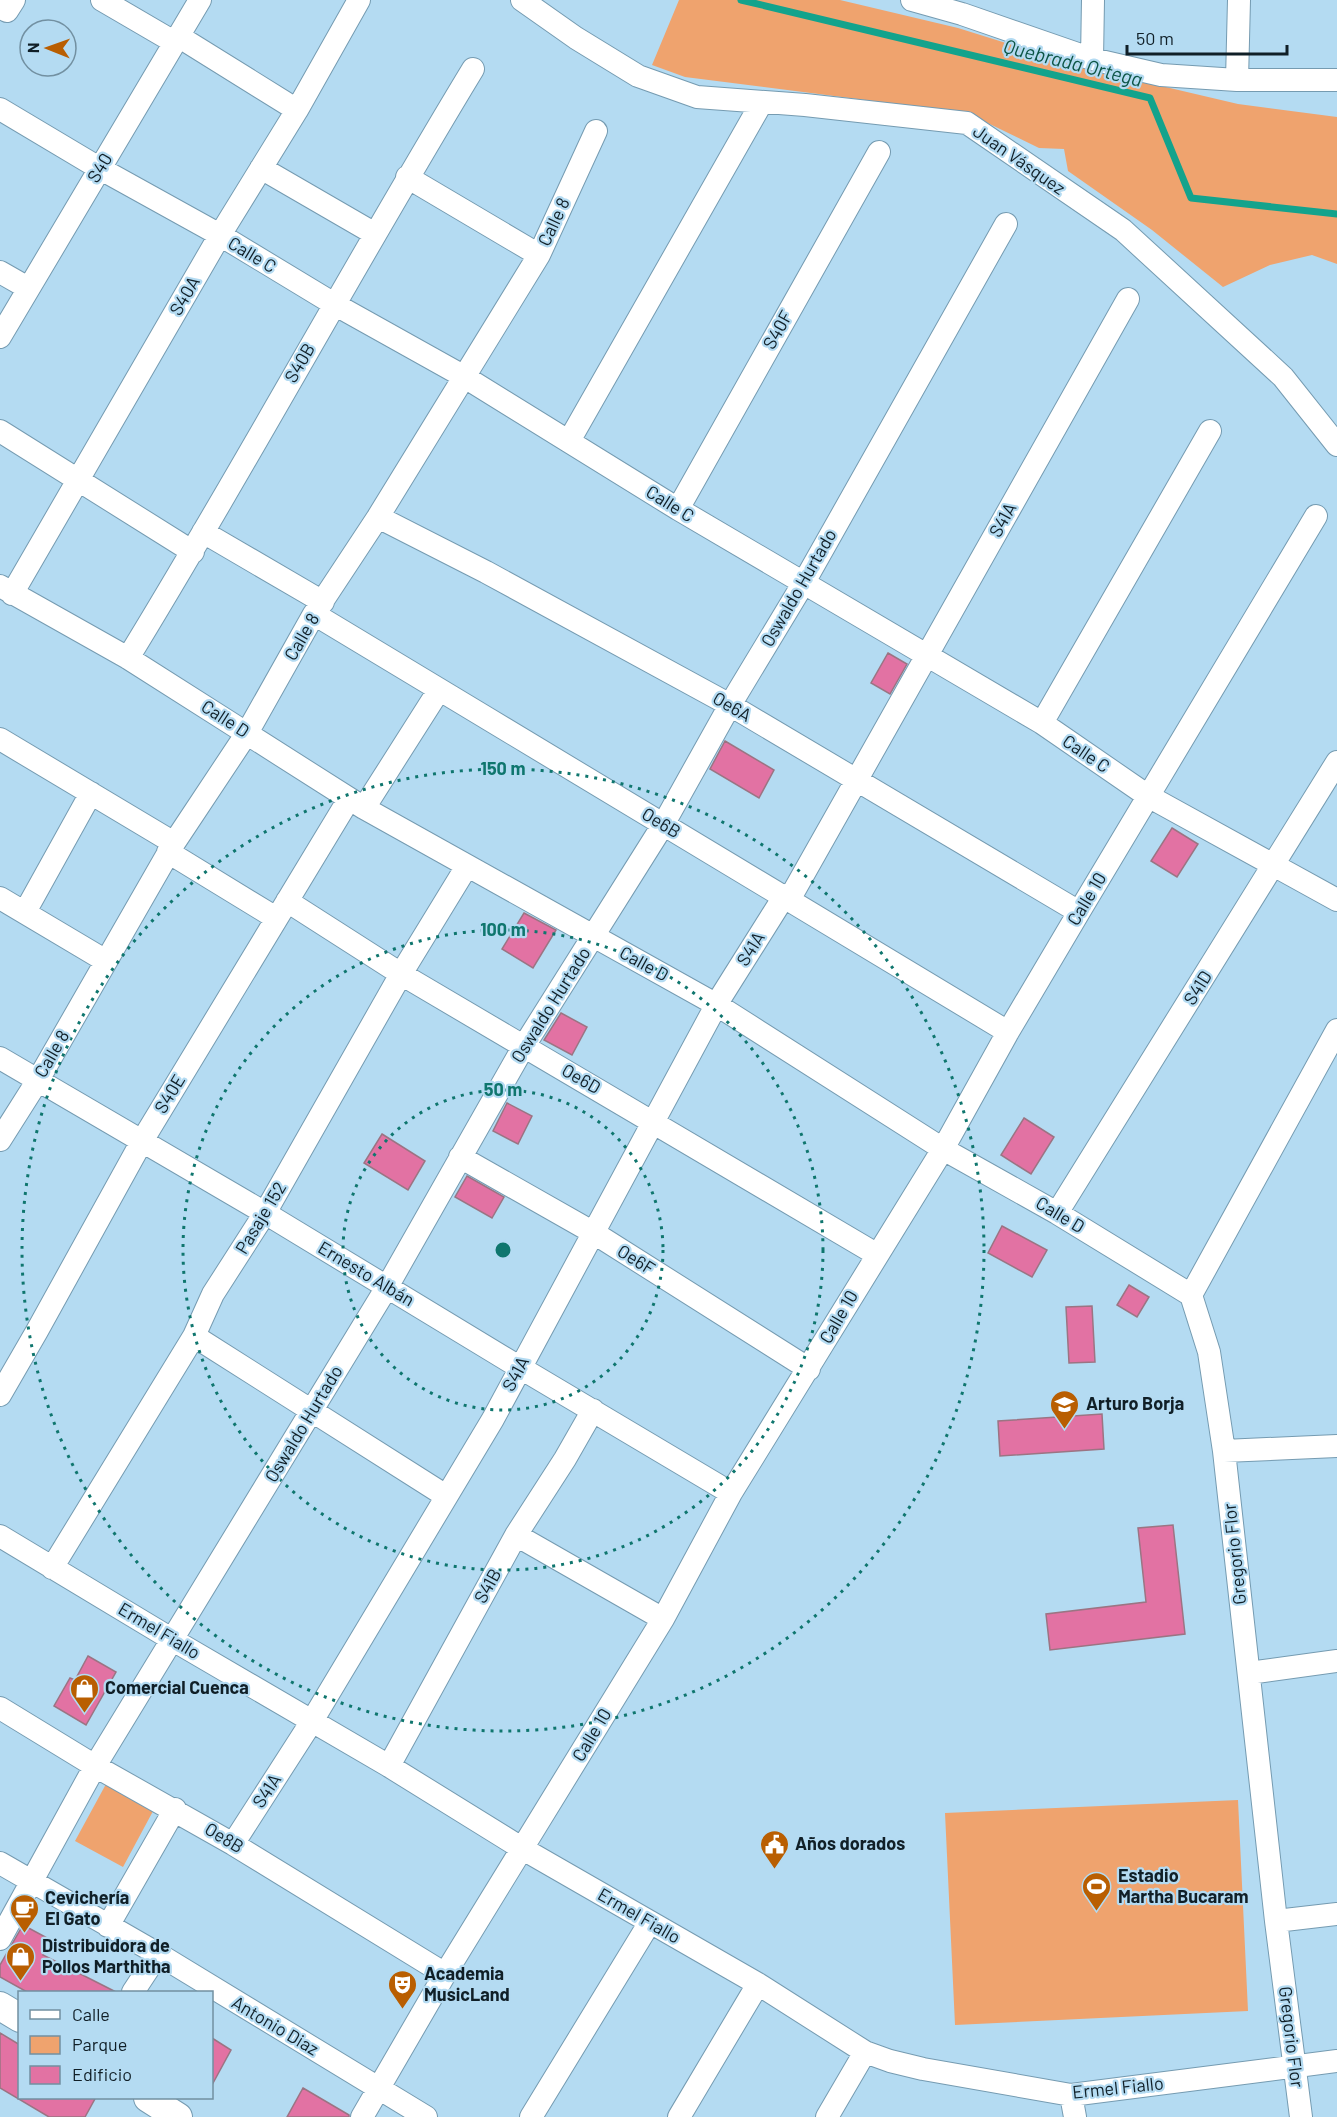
<svg xmlns="http://www.w3.org/2000/svg" width="1337" height="2117" viewBox="0 0 1337 2117" font-family="Barlow,sans-serif">
	<style>
		.green { fill: #efa36e }
		.lines { fill: none; stroke-linecap: round; stroke-linejoin: round }
		.stream { stroke: #13a38c; stroke-width: 7 }
		.building { fill: #e272a3; stroke: #9b7483; stroke-width: 1.5 }
		.minor-casing { stroke: #759bb1; stroke-width: 24 }
		.tertiary-casing { stroke: #759bb1; stroke-width: 30 }
		.minor { stroke: #fff; stroke-width: 22 }
		.tertiary { stroke: #fff; stroke-width: 28 }
		.ring { fill: none; stroke: #0f766e; stroke-width: 3; stroke-dasharray: 3 6 }
		.labels { text-anchor: middle; stroke-width: 4.5; stroke-linejoin: round; paint-order: stroke }
		.street-label { font-size: 18px; fill: #101f27; stroke: #b4dbf2 }
		.poi-label { font-size: 18px; font-weight: bold; fill: #101f27; stroke: #b4dbf2; text-anchor: start }
		.water-label { font-size: 20px; font-style: italic; fill: #0d5546; stroke: #b4dbf2 }
		.centre { fill: #0f766e; stroke: #b4dbf2; stroke-width: 3 }
		.ring-label { font-size: 18px; text-anchor: middle; font-weight: bold; fill: #0f766e; stroke: #b4dbf2; stroke-width: 4.5; stroke-linejoin: round; paint-order: stroke }
	</style>
	<rect width="100%" height="100%" fill="#b4dbf2"/>
	<path class="green" d="M 679,0 L 840,0 L 958,28 L 1089,69 L 1238,104 L 1337,117 L 1337,264 L 1312,255 L 1270,265 L 1223,287 L 1152,230 L 1068,171 L 1064,149 L 1039,148 L 967,113 L 685,77 L 652,65 Z
		M 112,1773 L 159,1800 L 123,1867 L 75,1841 Z
		M 1238,1800 L 1248,2011 L 955,2025 L 945,1813 Z"/>
	<g class="lines">
		<path class="stream" d="M 741,0 L 1150,98 L 1191,198 L 1337,214"/>
	</g>
	<path class="building" d="M 888,653 L 907,664 L 890,694 L 871,683 Z
		M 725,741 L 774,770 L 759,798 L 710,769 Z
		M 1172,828 L 1198,844 L 1177,877 L 1151,861 Z
		M 524,913 L 556,930 L 533,968 L 502,949 Z
		M 561,1013 L 587,1027 L 572,1055 L 544,1040 Z
		M 507,1103 L 532,1116 L 518,1144 L 493,1131 Z
		M 1024,1118 L 1054,1137 L 1031,1174 L 1001,1155 Z
		M 382,1134 L 425,1161 L 408,1190 L 364,1163 Z
		M 467,1176 L 504,1197 L 492,1218 L 455,1197 Z
		M 1002,1226 L 1047,1250 L 1032,1277 L 988,1253 Z
		M 1129,1285 L 1149,1297 L 1137,1317 L 1117,1305 Z
		M 1092,1306 L 1095,1362 L 1069,1363 L 1066,1307 Z
		M 1102,1414 L 1104,1449 L 1000,1456 L 998,1421 Z
		M 1173,1525 L 1185,1634 L 1050,1650 L 1046,1614 L 1146,1602 L 1138,1528 Z
		M 88,1656 L 116,1672 L 86,1725 L 54,1706 L 70,1678 L 75,1680 Z
		M 23,1925 L 51,1940 L 43,1955 L 116,1992 L 27,1992 L 0,1977 L 0,1965 Z
		M 0,2033 L 20,2045 L 20,2097 L 96,2097 L 85,2117 L 49,2117 L 0,2088 Z
		M 212,2038 L 231,2050 L 212,2085 Z
		M 303,2088 L 349,2115 L 349,2117 L 287,2117 Z"/>
	<g class="lines">
		<defs>
			<path id="minor" d="M 102,0 L 174,42
				M 522,0 L 576,38 L 638,76 L 697,97 L 805,105 L 967,123 L 1123,230 L 1283,377 L 1337,445
				M 912,0 L 962,14 L 1092,59 L 1161,75 L 1237,80 L 1337,80
				M 0,7 L 7,11 L 14,0
				M 178,36 L 297,110
				M 1092,59 L 1093,0
				M 1237,80 L 1239,0
				M 0,109 L 99,168 L 220,235 L 334,304 L 463,376 L 678,509 L 1042,723 L 1148,796 L 1337,900
				M 261,168 L 375,234
				M 407,177 L 539,255
				M 0,272 L 28,288
				M 0,337 L 200,0
				M 0,431 L 193,552
				M 569,441 L 762,102
				M 678,509 L 879,152
				M 378,517 L 486,572 L 730,705 L 1079,912
				M 203,532 L 323,602
				M 0,586 L 128,658 L 364,808 L 717,1005 L 943,1149 L 1057,1213 L 1191,1295
				M 12,594 L 220,235 L 297,110 L 359,0
				M 314,614 C 545,754 778,891 1008,1032
				M 128,658 C 247,464 355,263 473,69
				M 1042,723 L 1210,431
				M 0,739 L 174,843
				M 364,808 L 439,690
				M 168,852 L 276,918
				M 0,898 L 106,961
				M 790,898 L 1128,299
				M 287,901 L 401,974 L 876,1254
				M 25,912 L 91,793
				M 0,1058 L 265,1213 L 519,1367 L 731,1493
				M 0,1140 L 38,1080 L 174,843 L 247,733 L 314,614 L 378,517 L 539,255 L 596,131
				M 460,1157 L 594,1233 L 809,1369
				M 1057,1213 L 1337,762
				M 194,1336 L 446,1496
				M 0,1395 L 37,1331 L 142,1141 L 349,799
				M 1224,1451 L 1337,1446
				M 516,1535 L 663,1619
				M 0,1536 L 173,1640 L 389,1766 L 523,1849 L 758,1984 L 865,2052 L 890,2061 L 923,2069 L 1071,2095 L 1337,2061
				M 52,1568 L 194,1336 L 213,1294 L 265,1213 L 401,974 L 467,866
				M 1249,1673 L 1337,1661
				M 0,1708 L 95,1766 L 233,1844 L 445,1974
				M 389,1766 L 516,1535 L 565,1459 L 593,1410
				M 233,1844 L 312,1721 L 493,1419 L 719,1000 L 785,895
				M 0,1863 L 158,1954 L 426,2117
				M 1276,1921 L 1337,1914
				M 108,1926 L 175,1809
				M 0,1939 L 95,1766 L 387,1287 L 524,1046 L 663,825 L 730,705 L 803,584 L 1006,224
				M 133,1992 L 158,1954
				M 1071,2095 L 1075,2117
				M 362,2117 L 445,1974 L 663,1619 L 731,1493 L 943,1149 L 1008,1032 L 1079,912 L 1316,516
				M 531,2117 L 650,1922
				M 679,2117 L 758,1984
				M 827,2117 L 865,2052
				M 1301,2117 L 1276,1921 L 1224,1451 L 1209,1352 L 1191,1295 L 1337,1030"/>
			<path id="tertiary" d="M 0,2006 L 20,2018
				M 148,2098 L 178,2117"/>
		</defs>
		<use href="#minor" class="minor-casing"/>
		<use href="#tertiary" class="tertiary-casing"/>
		<use href="#minor" class="minor"/>
		<use href="#tertiary" class="tertiary"/>
	</g>
	<g class="ring">
		<circle cx="503" cy="1250" r="160"/>
		<circle cx="503" cy="1250" r="320"/>
		<circle cx="503" cy="1250" r="481"/>
	</g>
	<defs>
		<symbol id="university-pin" viewBox="-11 -11 22 30"><path d="M0 17L-7.5 6A9.5 9.5 0 1 1 7.5 6Z" fill="#b95e01" stroke="#b4dbf2"/><path d="M0-5L7-2L0 1L-7-2ZM-4 1L0 2.5L4 1V4Q0 6-4 4Z" fill="#fff"/></symbol>
		<symbol id="shop-pin" viewBox="-11 -11 22 30"><path d="M0 17L-7.5 6A9.5 9.5 0 1 1 7.5 6Z" fill="#b95e01" stroke="#b4dbf2"/><path d="M-5-2.5h2.3a2.7 3.5 0 0 1 5.4 0H5L5.5 6h-11ZM-1.5-2.5h3a1.5 2.3 0 0 0-3 0Z" fill="#fff"/></symbol>
		<symbol id="civic-pin" viewBox="-11 -11 22 30"><path d="M0 17L-7.5 6A9.5 9.5 0 1 1 7.5 6Z" fill="#b95e01" stroke="#b4dbf2"/><path d="M-.6-6.5H3V-4.5H.6V-3L4-1V1h2V6H-6V1h2V-1L-.6-3ZM-1.2 2.5V6h2.4V2.5Z" fill="#fff"/></symbol>
		<symbol id="stadium-pin" viewBox="-11 -11 22 30"><path d="M0 17L-7.5 6A9.5 9.5 0 1 1 7.5 6Z" fill="#b95e01" stroke="#b4dbf2"/><path d="M0-5a6.5 5 0 1 0 0 10a6.5 5 0 1 0 0-10ZM-3.5-1.8h7v3.6h-7Z" fill="#fff"/></symbol>
		<symbol id="cafe-pin" viewBox="-11 -11 22 30"><path d="M0 17L-7.5 6A9.5 9.5 0 1 1 7.5 6Z" fill="#b95e01" stroke="#b4dbf2"/><path d="M-5.5-4.5H6V0H3Q3 3.5 0 3.5H-2.5Q-5.5 3.5-5.5 0ZM3-3.2v2h1.7v-2ZM-6 4.5H4V6H-6Z" fill="#fff"/></symbol>
		<symbol id="theatre-pin" viewBox="-11 -11 22 30"><path d="M0 17L-7.5 6A9.5 9.5 0 1 1 7.5 6Z" fill="#b95e01" stroke="#b4dbf2"/><path d="M-5-5.5Q0-4 5-5.5V0Q5 5 0 6Q-5 5-5 0ZM-3.3-2.5H-1v1.5H-3.3ZM1-2.5H3.3v1.5H1ZM-2.8 1Q0 5.5 2.8 1Z" fill="#fff"/></symbol>
	</defs>
	<g fill-rule="evenodd">
		<use href="#university-pin" x="1048" y="1388" width="33" height="45"/>
		<use href="#shop-pin" x="68" y="1672" width="33" height="45"/>
		<use href="#civic-pin" x="758" y="1828" width="33" height="45"/>
		<use href="#stadium-pin" x="1080" y="1870" width="33" height="45"/>
		<use href="#cafe-pin" x="8" y="1892" width="33" height="45"/>
		<use href="#shop-pin" x="4" y="1940" width="33" height="45"/>
		<use href="#theatre-pin" x="386" y="1968" width="33" height="45"/>
	</g>
	<g class="labels">
		<g class="street-label">
			<text transform="translate(1019 160) rotate(35)" y="6">Juan Vásquez</text>
			<text transform="translate(100 168) rotate(-59)" y="6">S40</text>
			<text transform="translate(554 222) rotate(-65)" y="6">Calle 8</text>
			<text transform="translate(252 255) rotate(31)" y="6">Calle C</text>
			<text transform="translate(185 296) rotate(-60)" y="6">S40A</text>
			<text transform="translate(778 330) rotate(-61)" y="6">S40F</text>
			<text transform="translate(300 363) rotate(-60)" y="6">S40B</text>
			<text transform="translate(670 504) rotate(32)" y="6">Calle C</text>
			<text transform="translate(1003 520) rotate(-61)" y="6">S41A</text>
			<text transform="translate(799 588) rotate(-60)" y="6">Oswaldo Hurtado</text>
			<text transform="translate(302 637) rotate(-60)" y="6">Calle 8</text>
			<text transform="translate(732 707) rotate(30)" y="6">Oe6A</text>
			<text transform="translate(225 719) rotate(33)" y="6">Calle D</text>
			<text transform="translate(1086 754) rotate(34)" y="6">Calle C</text>
			<text transform="translate(661 823) rotate(31)" y="6">Oe6B</text>
			<text transform="translate(1087 899) rotate(-59)" y="6">Calle 10</text>
			<text transform="translate(751 949) rotate(-58)" y="6">S41A</text>
			<text transform="translate(644 964) rotate(29)" y="6">Calle D</text>
			<text transform="translate(1198 988) rotate(-58)" y="6">S41D</text>
			<text transform="translate(551 1005) rotate(-58)" y="6">Oswaldo Hurtado</text>
			<text transform="translate(52 1054) rotate(-60)" y="6">Calle 8</text>
			<text transform="translate(581 1079) rotate(30)" y="6">Oe6D</text>
			<text transform="translate(170 1094) rotate(-59)" y="6">S40E</text>
			<text transform="translate(1060 1215) rotate(31)" y="6">Calle D</text>
			<text transform="translate(261 1218) rotate(-59)" y="6">Pasaje 152</text>
			<text transform="translate(636 1260) rotate(32)" y="6">Oe6F</text>
			<text transform="translate(366 1274) rotate(31)" y="6">Ernesto Albán</text>
			<text transform="translate(839 1317) rotate(-60)" y="6">Calle 10</text>
			<text transform="translate(516 1374) rotate(-62)" y="6">S41A</text>
			<text transform="translate(304 1424) rotate(-59)" y="6">Oswaldo Hurtado</text>
			<text transform="translate(1235 1554) rotate(-96)" y="6">Gregorio Flor</text>
			<text transform="translate(488 1586) rotate(-61)" y="6">S41B</text>
			<text transform="translate(159 1631) rotate(31)" y="6">Ermel Fiallo</text>
			<text transform="translate(592 1735) rotate(-59)" y="6">Calle 10</text>
			<text transform="translate(267 1791) rotate(-57)" y="6">S41A</text>
			<text transform="translate(224 1838) rotate(31)" y="6">Oe8B</text>
			<text transform="translate(639 1916) rotate(30)" y="6">Ermel Fiallo</text>
			<text transform="translate(275 2026) rotate(31)" y="6">Antonio Diaz</text>
			<text transform="translate(1291 2037) rotate(83)" y="6">Gregorio Flor</text>
			<text transform="translate(1118 2088) rotate(-6)" y="6">Ermel Fiallo</text>
		</g>
		<g class="poi-label">
			<text x="1086" y="1410">Arturo Borja</text>
			<text x="105" y="1694">Comercial Cuenca</text>
			<text x="795" y="1850">Años dorados</text>
			<text x="1118" y="1882">Estadio<tspan x="1118" dy="21">Martha Bucaram</tspan></text>
			<text x="45" y="1904">Cevichería<tspan x="45" dy="21">El Gato</tspan></text>
			<text x="42" y="1952">Distribuidora de<tspan x="42" dy="21">Pollos Marthitha</tspan></text>
			<text x="424" y="1980">Academia<tspan x="424" dy="21">MusicLand</tspan></text>
		</g>
		<g class="water-label">
			<text transform="translate(1073 63) rotate(14)" y="7">Quebrada Ortega</text>
		</g>
	</g>
	<circle cx="503" cy="1250" r="9" class="centre"/>
	<g class="ring-label">
		<text x="503" y="775">150 m</text>
		<text x="503" y="936">100 m</text>
		<text x="503" y="1096">50 m</text>
	</g>
	<rect x="18" y="1991" width="195" height="108" fill="#b4dbf2" stroke="#7290a1" stroke-width="1.5"/>
	<rect x="30" y="2010" width="30" height="9" fill="#ffffff" stroke="#7290a1" stroke-width="1.5"/>
	<text x="72" y="2021" font-size="18" fill="#101f27">Calle</text>
	<rect x="30" y="2036" width="30" height="18" fill="#efa36e" stroke="#7290a1" stroke-width="1.5"/>
	<text x="72" y="2051" font-size="18" fill="#101f27">Parque</text>
	<rect x="30" y="2066" width="30" height="18" fill="#e272a3" stroke="#7290a1" stroke-width="1.5"/>
	<text x="72" y="2081" font-size="18" fill="#101f27">Edificio</text>
	<g transform="translate(48 48) rotate(271)"><circle r="28" fill="#b4dbf2" stroke="#7290a1" stroke-width="1.5"/>
	<path d="M0-4.5L10 22L0 15L-10 22Z" fill="#b95e01"/>
	<text y="-9" font-size="16" font-weight="bold" text-anchor="middle" fill="#101f27">N</text>
	</g>
	<path d="M1127 45v9h160v-9" fill="none" stroke="#101f27" stroke-width="3"/>
	<text x="1136" y="45" font-size="18" fill="#101f27" stroke="#b4dbf2" stroke-width="4.5" paint-order="stroke">50 m</text>
</svg>
